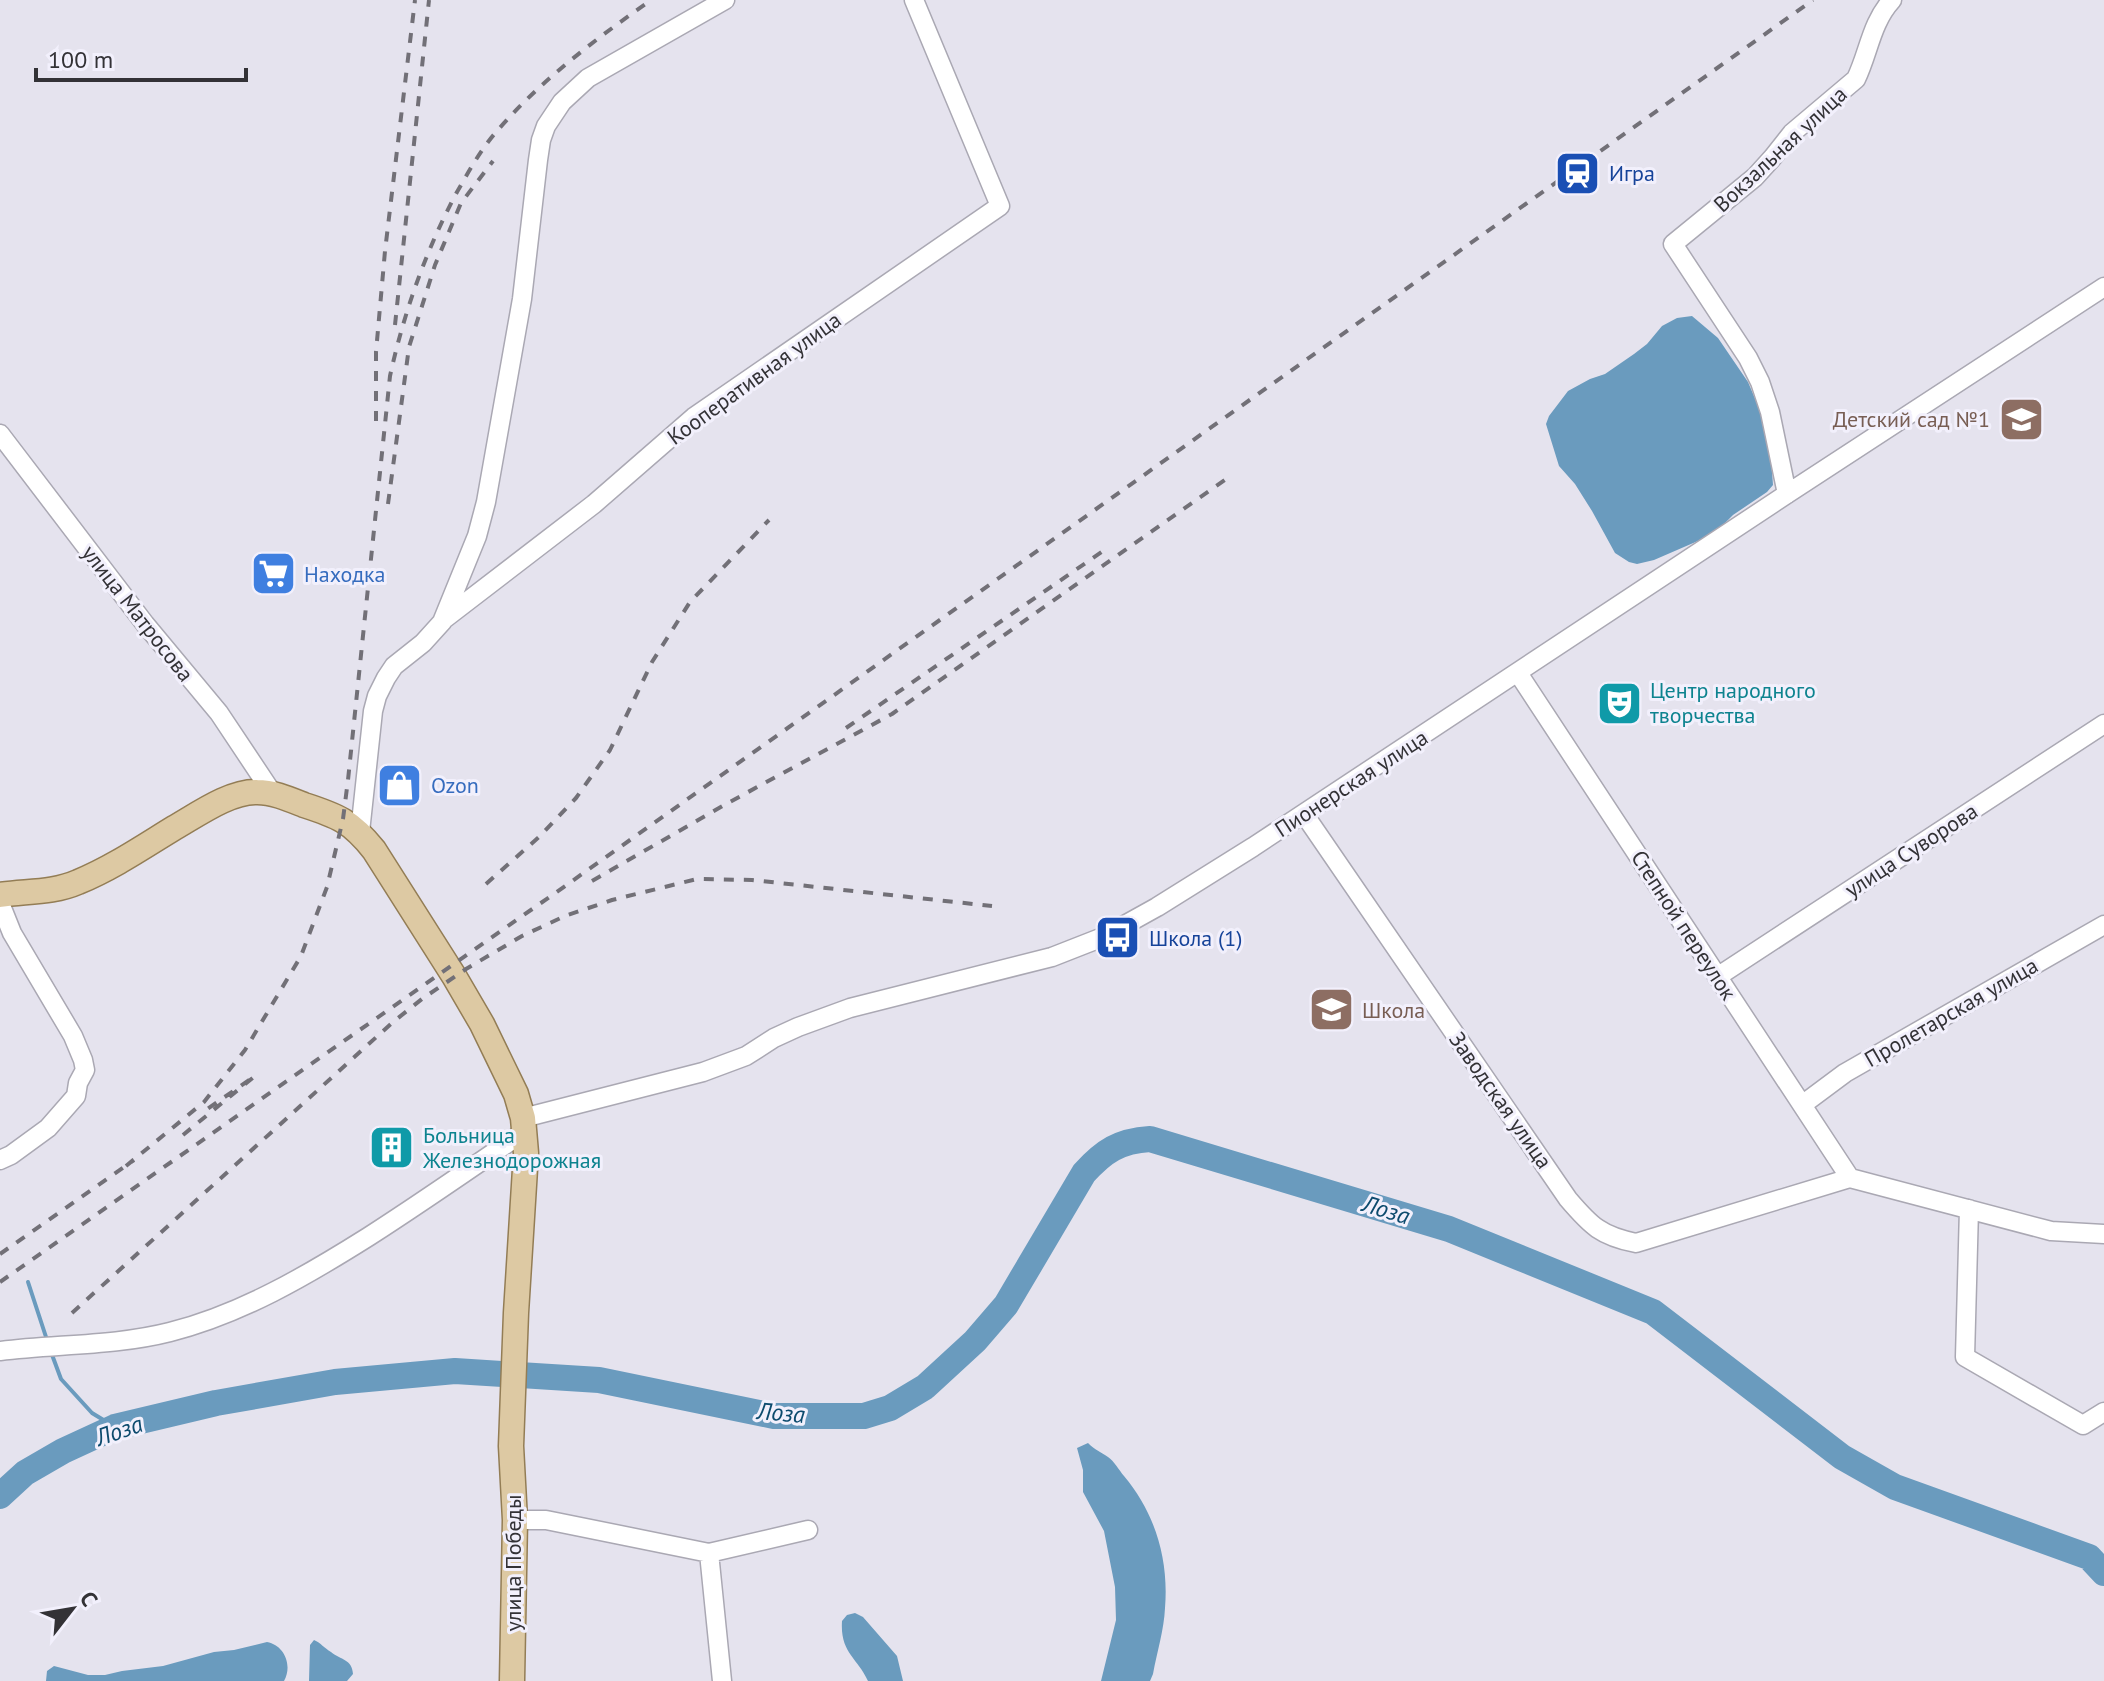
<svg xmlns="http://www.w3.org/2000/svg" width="2104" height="1681" viewBox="0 0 2104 1681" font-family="'PT Sans',sans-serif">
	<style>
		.water { fill: #6a9bbe }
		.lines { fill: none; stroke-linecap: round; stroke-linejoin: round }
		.stream { stroke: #6a9bbe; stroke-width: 4 }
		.river { stroke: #6a9bbe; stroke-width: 26 }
		.minor-casing { stroke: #aaa8b3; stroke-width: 21 }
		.major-casing { stroke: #937d55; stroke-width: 27 }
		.minor { stroke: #fff; stroke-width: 18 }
		.major { stroke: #ddc9a3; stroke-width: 24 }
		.rail { stroke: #727077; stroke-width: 4; stroke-dasharray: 10 10; stroke-linecap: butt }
		.labels { text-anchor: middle; stroke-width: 6; stroke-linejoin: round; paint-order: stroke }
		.street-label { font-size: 22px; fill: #333236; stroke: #f2f0fc }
		.transit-label { font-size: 22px; fill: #164399; stroke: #f2f0fc; text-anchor: start }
		.education-label { font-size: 22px; fill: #785e54; stroke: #f2f0fc; text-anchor: end }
		.shop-label { font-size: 22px; fill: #366cbe; stroke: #f2f0fc; text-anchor: start }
		.culture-label { font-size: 22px; fill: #0d838f; stroke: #f2f0fc; text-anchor: start }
		.water-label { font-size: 24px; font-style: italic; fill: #0d4b6e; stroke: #f2f0fc }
	</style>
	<rect width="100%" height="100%" fill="#e5e3ee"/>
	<path class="water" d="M 1692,316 L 1718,338 L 1748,382 L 1762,415 L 1771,458 L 1773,485 L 1767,492 L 1733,515 L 1714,534 L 1654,560 L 1637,564 L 1629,562 L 1615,553 L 1592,511 L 1575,484 L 1559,466 L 1546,424 L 1549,416 L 1568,391 L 1590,379 L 1605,374 L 1634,354 L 1647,344 L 1662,326 L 1677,318 Z
		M 1088,1443 C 1095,1450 1101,1452 1108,1457 C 1114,1461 1119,1470 1124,1476 C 1155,1513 1169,1559 1165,1608 C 1164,1630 1157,1652 1153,1674 L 1150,1681 L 1101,1681 L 1116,1620 L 1115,1587 L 1104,1531 L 1083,1492 L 1083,1470 L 1077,1448 Z
		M 855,1613 L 863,1617 L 897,1656 L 903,1681 L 868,1681 C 857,1657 840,1653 842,1621 L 847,1615 Z
		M 314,1640 C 321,1643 324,1648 331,1652 C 341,1660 352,1659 353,1674 L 347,1681 L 309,1681 L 310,1645 Z
		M 267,1642 C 284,1645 293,1665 284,1681 L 46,1681 L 47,1671 L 54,1666 L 88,1675 L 105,1675 L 122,1671 L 163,1666 L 214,1652 L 234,1650 Z"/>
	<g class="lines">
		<path class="stream" d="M 28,1282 L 47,1340
			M 51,1352 L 61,1379 L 92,1413 L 115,1427"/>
		<path class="river" d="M 0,1496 L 25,1473 L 63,1451 L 115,1427 L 216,1403 L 335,1382 L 455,1371 L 599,1380 L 774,1416 L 864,1416 L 890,1408 L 925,1387 L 975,1341 L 1006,1305 L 1084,1173 C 1104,1151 1119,1141 1150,1139 L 1449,1229 L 1653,1312 L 1842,1457 L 1895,1487 L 2089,1557 L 2104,1573"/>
		<defs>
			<path id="minor" d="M 0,434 L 145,624 L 219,713 L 273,794
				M 1787,494 L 1770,412 L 1760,382 L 1748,358 L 1673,244 L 1755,177 L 1773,157 L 1792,133 L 1856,79 C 1869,52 1871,23 1892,0
				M 443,620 L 594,504 L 694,417 L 1000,206 L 914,0
				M 1518,673 L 1850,1178
				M 1304,814 L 1568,1199 C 1591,1226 1601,1236 1636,1243 L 1850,1178 L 2051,1231 L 2104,1234
				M 360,832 L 373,711 L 377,696 L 386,678 L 394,666 L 423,643 L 442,622 L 477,536 L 486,502 L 522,299 L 538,160 L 541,140 L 546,126 L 562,102 L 588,78 L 725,0
				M 0,903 L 12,933 L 73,1036 L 83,1060 L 85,1070 L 78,1083 L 76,1096 L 48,1128 L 11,1155 L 0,1160
				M 1717,977 L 2104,724
				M 1802,1105 L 1845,1073 L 2104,925
				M 523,1118 L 703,1072 L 746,1056 L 774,1038 L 798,1027 L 850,1008 L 1052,957 L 1103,937 L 1157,907 L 1253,847 L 1787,494 L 2104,287
				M 1969,1209 L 1965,1357 L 2083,1425 L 2104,1412
				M 0,1351 C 56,1344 115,1346 170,1332 C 241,1314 306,1276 368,1237 C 421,1203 473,1167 525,1131
				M 515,1520 L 546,1520 L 709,1553 L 808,1530
				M 709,1553 L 722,1681"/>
			<path id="major" d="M 0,895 C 26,891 53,893 78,882 C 112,868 143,847 174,828 C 197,815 230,791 257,792 C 273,792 289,799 304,805 C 338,816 351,821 374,850 L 454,976 L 482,1024 L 516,1094 L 523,1118 L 526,1153 L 516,1313 L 511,1446 L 515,1520 L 512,1681"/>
		</defs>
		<use href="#minor" class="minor-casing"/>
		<use href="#major" class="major-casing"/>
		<use href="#minor" class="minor"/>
		<use href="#major" class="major"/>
		<path class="rail" d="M 395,325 L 429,0
			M 376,421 L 376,352 L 385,251 L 415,0
			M 388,504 L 409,347 L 435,265 L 461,203 L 493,161
			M 846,728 L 1106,549
			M 592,881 L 726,804 L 892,714 L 1226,479
			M 486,884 L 539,837 L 576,798 L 610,750 L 652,662 L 690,602 L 769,520
			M 183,1135 L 255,1076 L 203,1112
			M 126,1166 L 204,1102 L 245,1050 L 301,956 L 327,887 L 343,819 L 348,780 L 390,376 C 404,312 426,250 457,192 C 469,171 481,149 497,131 C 542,79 596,39 651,0
			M 0,1254 L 134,1160
			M 0,1282 L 568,884 L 1813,0
			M 72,1313 L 393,1022 L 422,999 L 466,969 L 522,936 L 565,916 L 612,900 L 697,879 L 752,880 L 992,906"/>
	</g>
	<defs>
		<symbol id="station-square" viewBox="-11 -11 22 22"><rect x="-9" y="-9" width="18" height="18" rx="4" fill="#1a4fb4" stroke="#f2f0fc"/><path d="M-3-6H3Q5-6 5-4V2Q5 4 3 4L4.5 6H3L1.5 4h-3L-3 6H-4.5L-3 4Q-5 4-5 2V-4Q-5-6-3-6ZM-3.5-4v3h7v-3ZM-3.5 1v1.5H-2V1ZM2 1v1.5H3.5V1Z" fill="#fff"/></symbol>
		<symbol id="school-square" viewBox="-11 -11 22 22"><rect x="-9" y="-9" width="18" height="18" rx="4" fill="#8d6e63" stroke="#f2f0fc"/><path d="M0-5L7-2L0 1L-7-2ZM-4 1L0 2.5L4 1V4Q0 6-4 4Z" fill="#fff"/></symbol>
		<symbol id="supermarket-square" viewBox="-11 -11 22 22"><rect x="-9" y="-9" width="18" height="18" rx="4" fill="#3f7fe0" stroke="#f2f0fc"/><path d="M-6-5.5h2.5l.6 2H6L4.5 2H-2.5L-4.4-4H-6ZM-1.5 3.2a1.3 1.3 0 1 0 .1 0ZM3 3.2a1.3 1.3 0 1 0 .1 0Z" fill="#fff"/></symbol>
		<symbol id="theatre-square" viewBox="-11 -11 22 22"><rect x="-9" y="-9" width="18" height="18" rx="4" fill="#0f9aa8" stroke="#f2f0fc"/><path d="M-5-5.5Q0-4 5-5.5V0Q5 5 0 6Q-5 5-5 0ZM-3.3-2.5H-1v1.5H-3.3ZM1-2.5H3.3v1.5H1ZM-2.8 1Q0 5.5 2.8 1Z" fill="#fff"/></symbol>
		<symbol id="shop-square" viewBox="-11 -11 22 22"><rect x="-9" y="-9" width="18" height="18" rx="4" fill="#3f7fe0" stroke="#f2f0fc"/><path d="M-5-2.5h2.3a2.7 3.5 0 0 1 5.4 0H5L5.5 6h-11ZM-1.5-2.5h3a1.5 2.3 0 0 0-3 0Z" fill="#fff"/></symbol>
		<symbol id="bus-square" viewBox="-11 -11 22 22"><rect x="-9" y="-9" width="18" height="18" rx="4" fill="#1a4fb4" stroke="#f2f0fc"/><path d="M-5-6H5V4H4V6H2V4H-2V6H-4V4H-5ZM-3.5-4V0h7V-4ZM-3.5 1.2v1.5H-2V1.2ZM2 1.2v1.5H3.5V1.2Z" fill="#fff"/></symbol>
		<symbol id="building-square" viewBox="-11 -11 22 22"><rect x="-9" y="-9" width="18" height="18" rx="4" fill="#0f9aa8" stroke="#f2f0fc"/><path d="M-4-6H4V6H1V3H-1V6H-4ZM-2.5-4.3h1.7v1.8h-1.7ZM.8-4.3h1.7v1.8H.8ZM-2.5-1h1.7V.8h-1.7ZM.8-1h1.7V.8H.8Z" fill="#fff"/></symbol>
	</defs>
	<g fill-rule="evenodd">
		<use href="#station-square" x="1552" y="148" width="51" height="51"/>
		<use href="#school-square" x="1996" y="394" width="51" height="51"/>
		<use href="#supermarket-square" x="248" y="548" width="51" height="51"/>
		<use href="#theatre-square" x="1594" y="678" width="51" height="51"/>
		<use href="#shop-square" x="374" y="760" width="51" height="51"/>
		<use href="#bus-square" x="1092" y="912" width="51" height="51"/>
		<use href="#school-square" x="1306" y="984" width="51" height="51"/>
		<use href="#building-square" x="366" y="1122" width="51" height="51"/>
	</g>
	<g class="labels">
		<g class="street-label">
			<text transform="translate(1780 149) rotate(-43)" y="8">Вокзальная улица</text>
			<text transform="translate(754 378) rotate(-36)" y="8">Кооперативная улица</text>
			<text transform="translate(138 613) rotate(52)" y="8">улица Матросова</text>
			<text transform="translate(1351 783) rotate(-33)" y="8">Пионерская улица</text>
			<text transform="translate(1911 850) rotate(-33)" y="8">улица Суворова</text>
			<text transform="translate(1684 925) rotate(57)" y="8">Степной переулок</text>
			<text transform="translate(1951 1012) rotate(-30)" y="8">Пролетарская улица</text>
			<text transform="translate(1501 1100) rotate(55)" y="8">Заводская улица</text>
			<text transform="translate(513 1563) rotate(-90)" y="8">улица Победы</text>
		</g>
		<g class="transit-label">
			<text x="1609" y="181">Игра</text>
			<text x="1149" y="946">Школа (1)</text>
		</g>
		<g class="education-label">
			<text x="1990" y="427">Детский сад №1</text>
			<text x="1362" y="1018" text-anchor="start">Школа</text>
		</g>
		<g class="shop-label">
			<text x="304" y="582">Находка</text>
			<text x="431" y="793">Ozon</text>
		</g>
		<g class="culture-label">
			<text x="1650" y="698">Центр народного<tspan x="1650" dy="25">творчества</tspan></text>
			<text x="423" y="1143">Больница<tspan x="423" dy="25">Железнодорожная</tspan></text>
		</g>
		<g class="water-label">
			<text transform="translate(1386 1210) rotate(17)" y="8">Лоза</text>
			<text transform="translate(781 1413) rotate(5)" y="8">Лоза</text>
			<text transform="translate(119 1431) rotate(-19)" y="8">Лоза</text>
		</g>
	</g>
	<g transform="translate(72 1609) rotate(59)" stroke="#f2f0fc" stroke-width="6" paint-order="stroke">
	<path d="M0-6L14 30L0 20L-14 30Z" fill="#333236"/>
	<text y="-12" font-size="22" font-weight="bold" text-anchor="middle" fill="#333236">С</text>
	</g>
	<path d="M36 68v12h210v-12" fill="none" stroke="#333236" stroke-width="4"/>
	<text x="48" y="68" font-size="24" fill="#333236" stroke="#f2f0fc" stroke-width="6" paint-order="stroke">100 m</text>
</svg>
